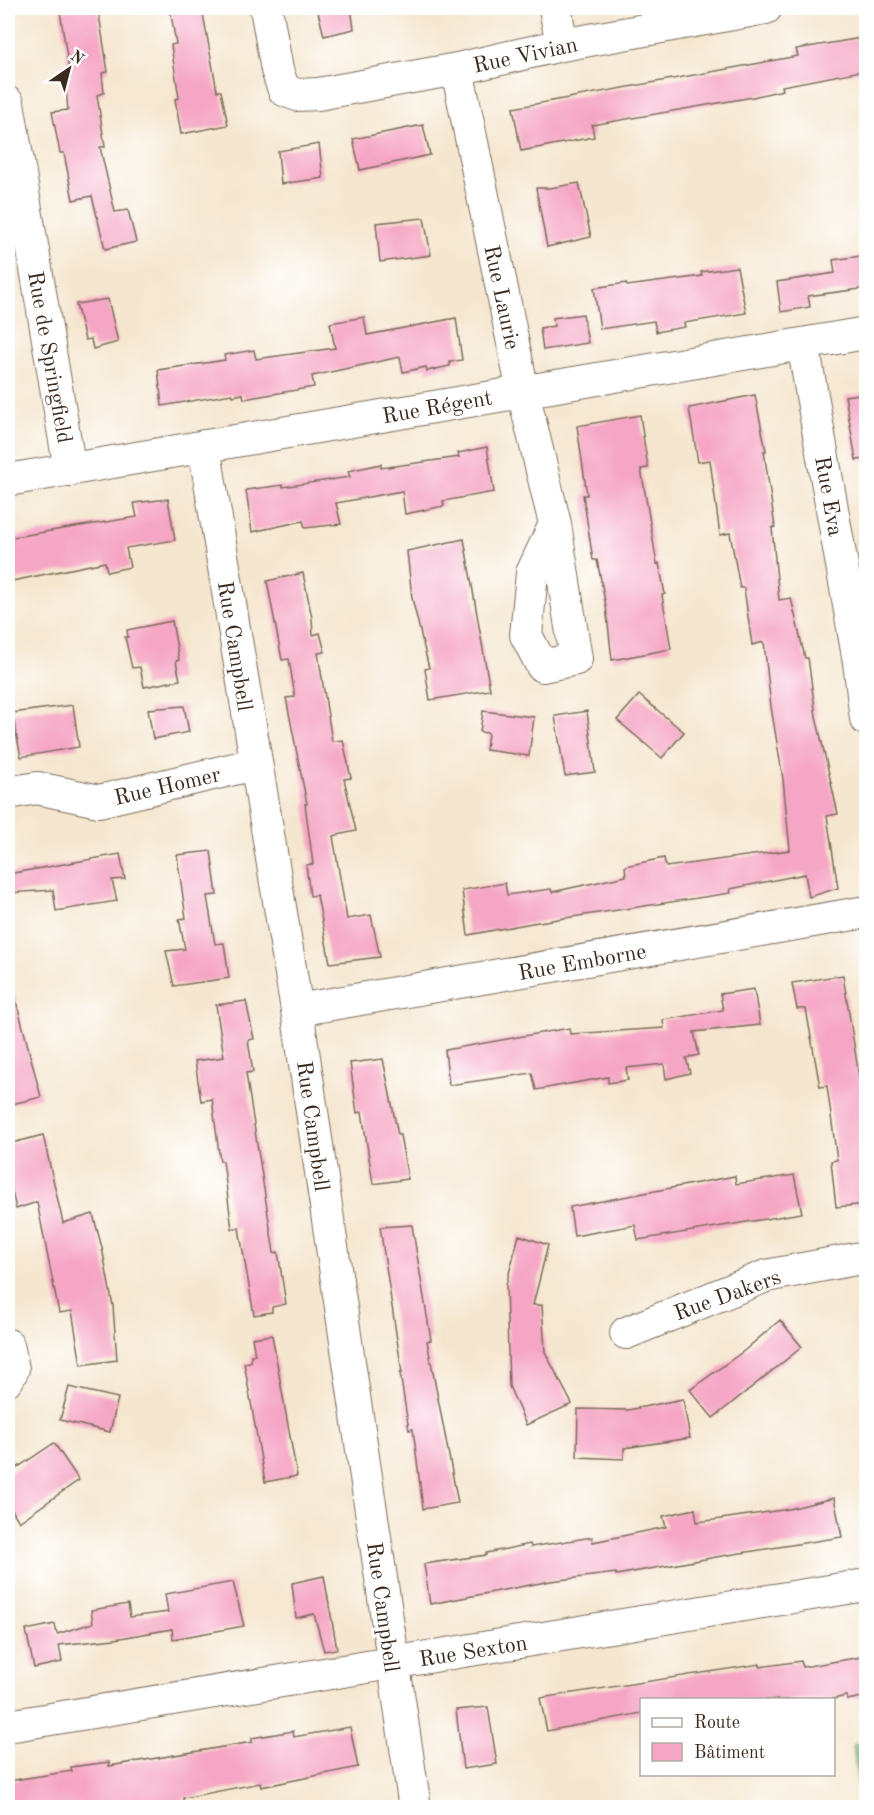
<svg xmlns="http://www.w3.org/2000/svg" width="874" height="1815" viewBox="0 0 874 1815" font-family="'Old Standard TT',serif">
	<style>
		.green { fill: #7fc783; stroke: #5d7850; stroke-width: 1.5 }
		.building { fill: #f5a6c4 }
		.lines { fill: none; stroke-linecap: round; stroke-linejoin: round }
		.minor-casing { stroke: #7c6c5c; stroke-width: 34 }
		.minor { stroke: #fff; stroke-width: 32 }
		.labels { text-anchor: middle; stroke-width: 5; stroke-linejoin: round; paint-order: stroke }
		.street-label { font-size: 22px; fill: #3b2a1e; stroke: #fff }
	</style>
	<rect width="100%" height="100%" fill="#fff"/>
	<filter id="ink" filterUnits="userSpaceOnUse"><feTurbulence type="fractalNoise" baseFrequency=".0167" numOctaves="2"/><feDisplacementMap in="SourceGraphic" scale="12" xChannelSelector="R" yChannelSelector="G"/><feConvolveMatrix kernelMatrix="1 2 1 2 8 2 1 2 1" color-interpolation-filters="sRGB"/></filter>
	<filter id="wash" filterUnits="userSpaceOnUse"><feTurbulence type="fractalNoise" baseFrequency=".008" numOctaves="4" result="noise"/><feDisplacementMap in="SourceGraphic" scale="24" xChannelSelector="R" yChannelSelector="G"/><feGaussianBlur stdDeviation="1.35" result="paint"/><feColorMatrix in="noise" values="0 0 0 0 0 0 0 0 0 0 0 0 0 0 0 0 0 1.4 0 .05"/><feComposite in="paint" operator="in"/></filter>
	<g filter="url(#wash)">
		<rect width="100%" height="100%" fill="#f5e6cf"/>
		<path class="green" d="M 866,1743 L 866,1807 L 861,1807 L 853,1745 Z"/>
		<g id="blocks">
			<path class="building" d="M 98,8 L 108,72 L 102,73 L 104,93 L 97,95 L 105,147 L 100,147 L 115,212 L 128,210 L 136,242 L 105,249 L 92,196 L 73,200 L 64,153 L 60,153 L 52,112 L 68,110 L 65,79 L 70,78 L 60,11 Z
				M 170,8 L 202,8 L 217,91 L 221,91 L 228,125 L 181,134 L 175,99 L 179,98 L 171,45 L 176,44 Z
				M 317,8 L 351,8 L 354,29 L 324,36 Z
				M 867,37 L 867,70 L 782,86 L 783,90 L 753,97 L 592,125 L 594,137 L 521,151 L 513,108 L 798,56 L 796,49 Z
				M 423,125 L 430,155 L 360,170 L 353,139 Z
				M 319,144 L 323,178 L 281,184 L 278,151 Z
				M 579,183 L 591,237 L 547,247 L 536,188 L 550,188 Z
				M 424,218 L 431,255 L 380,262 L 376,223 Z
				M 867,255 L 867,288 L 808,296 L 810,307 L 781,312 L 777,282 L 835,273 L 833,260 Z
				M 737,267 L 746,313 L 684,323 L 685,327 L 656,332 L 654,321 L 600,329 L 594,288 L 626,283 L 627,286 L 702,276 L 701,272 Z
				M 108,299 L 118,342 L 93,349 L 91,339 L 85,340 L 76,304 Z
				M 583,314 L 588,343 L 543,350 L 540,328 L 554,326 L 553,318 Z
				M 364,317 L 367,335 L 456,318 L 462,360 L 450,362 L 450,366 L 427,371 L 426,367 L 403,372 L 400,357 L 312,376 L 314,387 L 244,399 L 243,394 L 233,396 L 232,394 L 162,406 L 158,370 L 225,360 L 224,355 L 254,350 L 256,359 L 335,348 L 330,323 Z
				M 867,393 L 867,459 L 856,460 L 845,396 Z
				M 755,395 L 766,451 L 764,451 L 775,527 L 772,528 L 779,600 L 791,598 L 805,658 L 808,658 L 816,716 L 838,814 L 827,816 L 838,888 L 809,897 L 805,874 L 730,889 L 731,893 L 532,923 L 468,935 L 462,890 L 505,883 L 507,895 L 551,889 L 552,892 L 626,876 L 625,866 L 664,858 L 666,867 L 790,850 L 783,779 L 771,707 L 764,642 L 752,645 L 744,588 L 740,588 L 730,533 L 720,535 L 710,460 L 698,462 L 689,408 Z
				M 640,415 L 648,468 L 641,469 L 657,564 L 659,563 L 665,594 L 662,595 L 671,649 L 612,660 L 606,606 L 597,560 L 593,560 L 583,495 L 587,495 L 577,426 Z
				M 487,447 L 494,492 L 443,501 L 444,506 L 405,514 L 402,491 L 336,503 L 341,524 L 305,528 L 303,521 L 252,532 L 246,490 L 283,485 L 283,487 L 350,477 L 348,471 L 381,464 L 381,468 L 459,457 L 458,453 Z
				M 168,499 L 175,540 L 126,548 L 130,567 L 107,572 L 105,562 L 12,581 L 8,538 L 137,517 L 134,503 Z
				M 464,539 L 490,690 L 430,700 L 425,669 L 429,668 L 412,598 L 407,551 Z
				M 303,573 L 312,618 L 313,635 L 320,633 L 325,652 L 318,653 L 332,741 L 343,740 L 351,778 L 344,779 L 356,831 L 333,836 L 347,919 L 371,915 L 380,957 L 330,963 L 317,895 L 310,896 L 306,865 L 313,864 L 305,804 L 307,804 L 286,698 L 295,697 L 289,659 L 282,660 L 267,581 Z
				M 172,621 L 179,660 L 176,661 L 180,680 L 144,687 L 140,667 L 132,668 L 125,637 L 128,637 L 127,630 Z
				M 639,695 L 684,732 L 662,758 L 617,720 Z
				M 73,705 L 79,747 L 21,757 L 12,713 Z
				M 184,706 L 189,732 L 153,739 L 148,709 Z
				M 483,711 L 534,717 L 529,756 L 486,750 L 488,733 L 480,732 Z
				M 587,711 L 595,772 L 565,776 L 555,716 Z
				M 211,851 L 217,895 L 207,896 L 215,944 L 224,943 L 229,978 L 174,986 L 166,951 L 185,949 L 179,919 L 186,918 L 177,855 Z
				M 120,854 L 125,879 L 112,880 L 117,901 L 56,911 L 53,890 L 8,893 L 8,874 Z
				M 843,975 L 867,1127 L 867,1142 L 863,1142 L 867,1163 L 867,1204 L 836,1207 L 831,1161 L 837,1160 L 827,1086 L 820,1087 L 806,1009 L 797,1009 L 792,983 Z
				M 13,989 L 41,1097 L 8,1105 L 8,990 Z
				M 754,989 L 760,1025 L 694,1032 L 699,1055 L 686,1058 L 690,1073 L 666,1079 L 664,1064 L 626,1068 L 628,1080 L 608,1083 L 608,1077 L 536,1090 L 532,1073 L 449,1085 L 445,1050 L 569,1028 L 570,1034 L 664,1028 L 663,1020 L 723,1010 L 720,994 Z
				M 246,1001 L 254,1039 L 248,1040 L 253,1072 L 246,1073 L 274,1253 L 278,1252 L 286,1304 L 272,1307 L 272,1312 L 254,1315 L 239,1228 L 232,1229 L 223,1161 L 220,1161 L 212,1099 L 201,1101 L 195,1061 L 224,1057 L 216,1005 Z
				M 383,1059 L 398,1135 L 400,1135 L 408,1179 L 373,1184 L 362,1112 L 357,1113 L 350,1063 Z
				M 43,1135 L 63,1223 L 93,1214 L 102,1248 L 113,1306 L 117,1360 L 81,1365 L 72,1311 L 59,1313 L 37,1202 L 16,1209 L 8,1175 L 8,1144 Z
				M 794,1175 L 802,1213 L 638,1240 L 635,1225 L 574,1236 L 570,1207 L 735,1176 L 736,1184 Z
				M 412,1225 L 431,1340 L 427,1341 L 458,1503 L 423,1509 L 413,1429 L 409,1430 L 400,1373 L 402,1373 L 380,1227 Z
				M 519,1235 L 548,1245 L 533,1305 L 542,1305 L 545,1352 L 572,1404 L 526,1425 L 509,1386 L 506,1285 Z
				M 780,1320 L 802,1347 L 713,1418 L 690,1390 L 745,1350 Z
				M 272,1335 L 297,1476 L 265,1482 L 244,1363 L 251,1362 L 251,1355 L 255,1355 L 252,1338 Z
				M 69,1387 L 118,1398 L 110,1432 L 60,1420 Z
				M 683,1399 L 690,1438 L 624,1448 L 624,1459 L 577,1457 L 578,1409 L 628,1410 Z
				M 54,1443 L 79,1480 L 19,1522 L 8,1503 L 8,1474 Z
				M 834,1498 L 842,1537 L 722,1556 L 616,1575 L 616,1573 L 551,1581 L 430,1604 L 424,1564 L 486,1555 L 486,1553 L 530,1544 L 531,1547 L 592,1537 L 593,1542 L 666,1527 L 663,1516 L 695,1509 L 697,1522 L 714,1520 L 789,1509 Z
				M 324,1576 L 337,1649 L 324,1651 L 314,1614 L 296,1618 L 292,1583 Z
				M 233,1582 L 244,1626 L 173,1639 L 172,1629 L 115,1639 L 59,1645 L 62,1662 L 34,1668 L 26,1630 L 55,1624 L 57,1634 L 93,1623 L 91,1610 L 128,1604 L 130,1617 L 168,1612 L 165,1594 Z
				M 867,1656 L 867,1696 L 847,1700 L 847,1696 L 828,1700 L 642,1700 L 642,1713 L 547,1731 L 540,1698 L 760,1664 L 760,1667 L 801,1661 L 803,1667 Z
				M 488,1707 L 497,1764 L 463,1769 L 456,1710 Z
				M 350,1727 L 358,1767 L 261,1787 L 260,1783 L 183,1798 L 184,1805 L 167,1808 L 8,1808 L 8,1781 L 72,1771 L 71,1767 L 109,1762 L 109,1766 L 252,1742 L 252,1738 L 293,1731 L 294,1737 Z"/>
		</g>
	</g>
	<g filter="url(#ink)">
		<use href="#blocks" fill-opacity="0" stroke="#7c6c5c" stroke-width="1.5"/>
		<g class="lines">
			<defs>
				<path id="minor" d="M 266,8 L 277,70 L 284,90 L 297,95 L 318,94 L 457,69 L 562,45 L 766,8
					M 555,8 L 562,45
					M 457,69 L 523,392 L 555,524 L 576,659 L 542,666 L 526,635 L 532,573 L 555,524
					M 8,103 L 70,470
					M 803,344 L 859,662 L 866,719
					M 204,446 L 297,1010 L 415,1808
					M 8,480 L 866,333
					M 8,793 L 37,788 L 99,801 L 255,764
					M 297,1010 L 866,912
					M 626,1333 L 766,1276 L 866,1257
					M 8,1345 L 13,1369 L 8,1379
					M 8,1726 L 866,1585"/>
			</defs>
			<use href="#minor" class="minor-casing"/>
			<use href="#minor" class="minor"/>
		</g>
	</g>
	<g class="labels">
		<g class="street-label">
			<text transform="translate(525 54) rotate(-12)" y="8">Rue Vivian</text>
			<text transform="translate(503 297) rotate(78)" y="8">Rue Laurie</text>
			<text transform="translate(51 357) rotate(80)" y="8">Rue de Springfield</text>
			<text transform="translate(437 406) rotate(-10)" y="8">Rue Régent</text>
			<text transform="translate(830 496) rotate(80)" y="8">Rue Eva</text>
			<text transform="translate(236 646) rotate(81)" y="8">Rue Campbell</text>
			<text transform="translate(167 785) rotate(-13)" y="8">Rue Homer</text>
			<text transform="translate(582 961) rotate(-10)" y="8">Rue Emborne</text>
			<text transform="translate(314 1126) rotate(82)" y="8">Rue Campbell</text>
			<text transform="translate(727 1294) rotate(-20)" y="8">Rue Dakers</text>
			<text transform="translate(384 1607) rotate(82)" y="8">Rue Campbell</text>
			<text transform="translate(473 1650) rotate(-9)" y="8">Rue Sexton</text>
		</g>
	</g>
	<rect width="874" height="1815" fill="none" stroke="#fff" stroke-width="30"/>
	<rect x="640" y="1698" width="195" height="78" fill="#ffffff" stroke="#b1aaa5" stroke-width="1.5"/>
	<rect x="652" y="1718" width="30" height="9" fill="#ffffff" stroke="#b1aaa5" stroke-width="1.5"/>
	<text x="694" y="1728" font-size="18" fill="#3b2a1e">Route</text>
	<rect x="652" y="1743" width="30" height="18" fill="#f5a6c4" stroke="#b1aaa5" stroke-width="1.5"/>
	<text x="694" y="1758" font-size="18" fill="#3b2a1e">Bâtiment</text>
	<g transform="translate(69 69) rotate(35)" stroke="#ffffff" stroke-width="4.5" paint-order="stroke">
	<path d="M0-4.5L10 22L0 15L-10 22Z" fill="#3b2a1e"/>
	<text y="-9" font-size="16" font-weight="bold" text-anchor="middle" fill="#3b2a1e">N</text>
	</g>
</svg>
